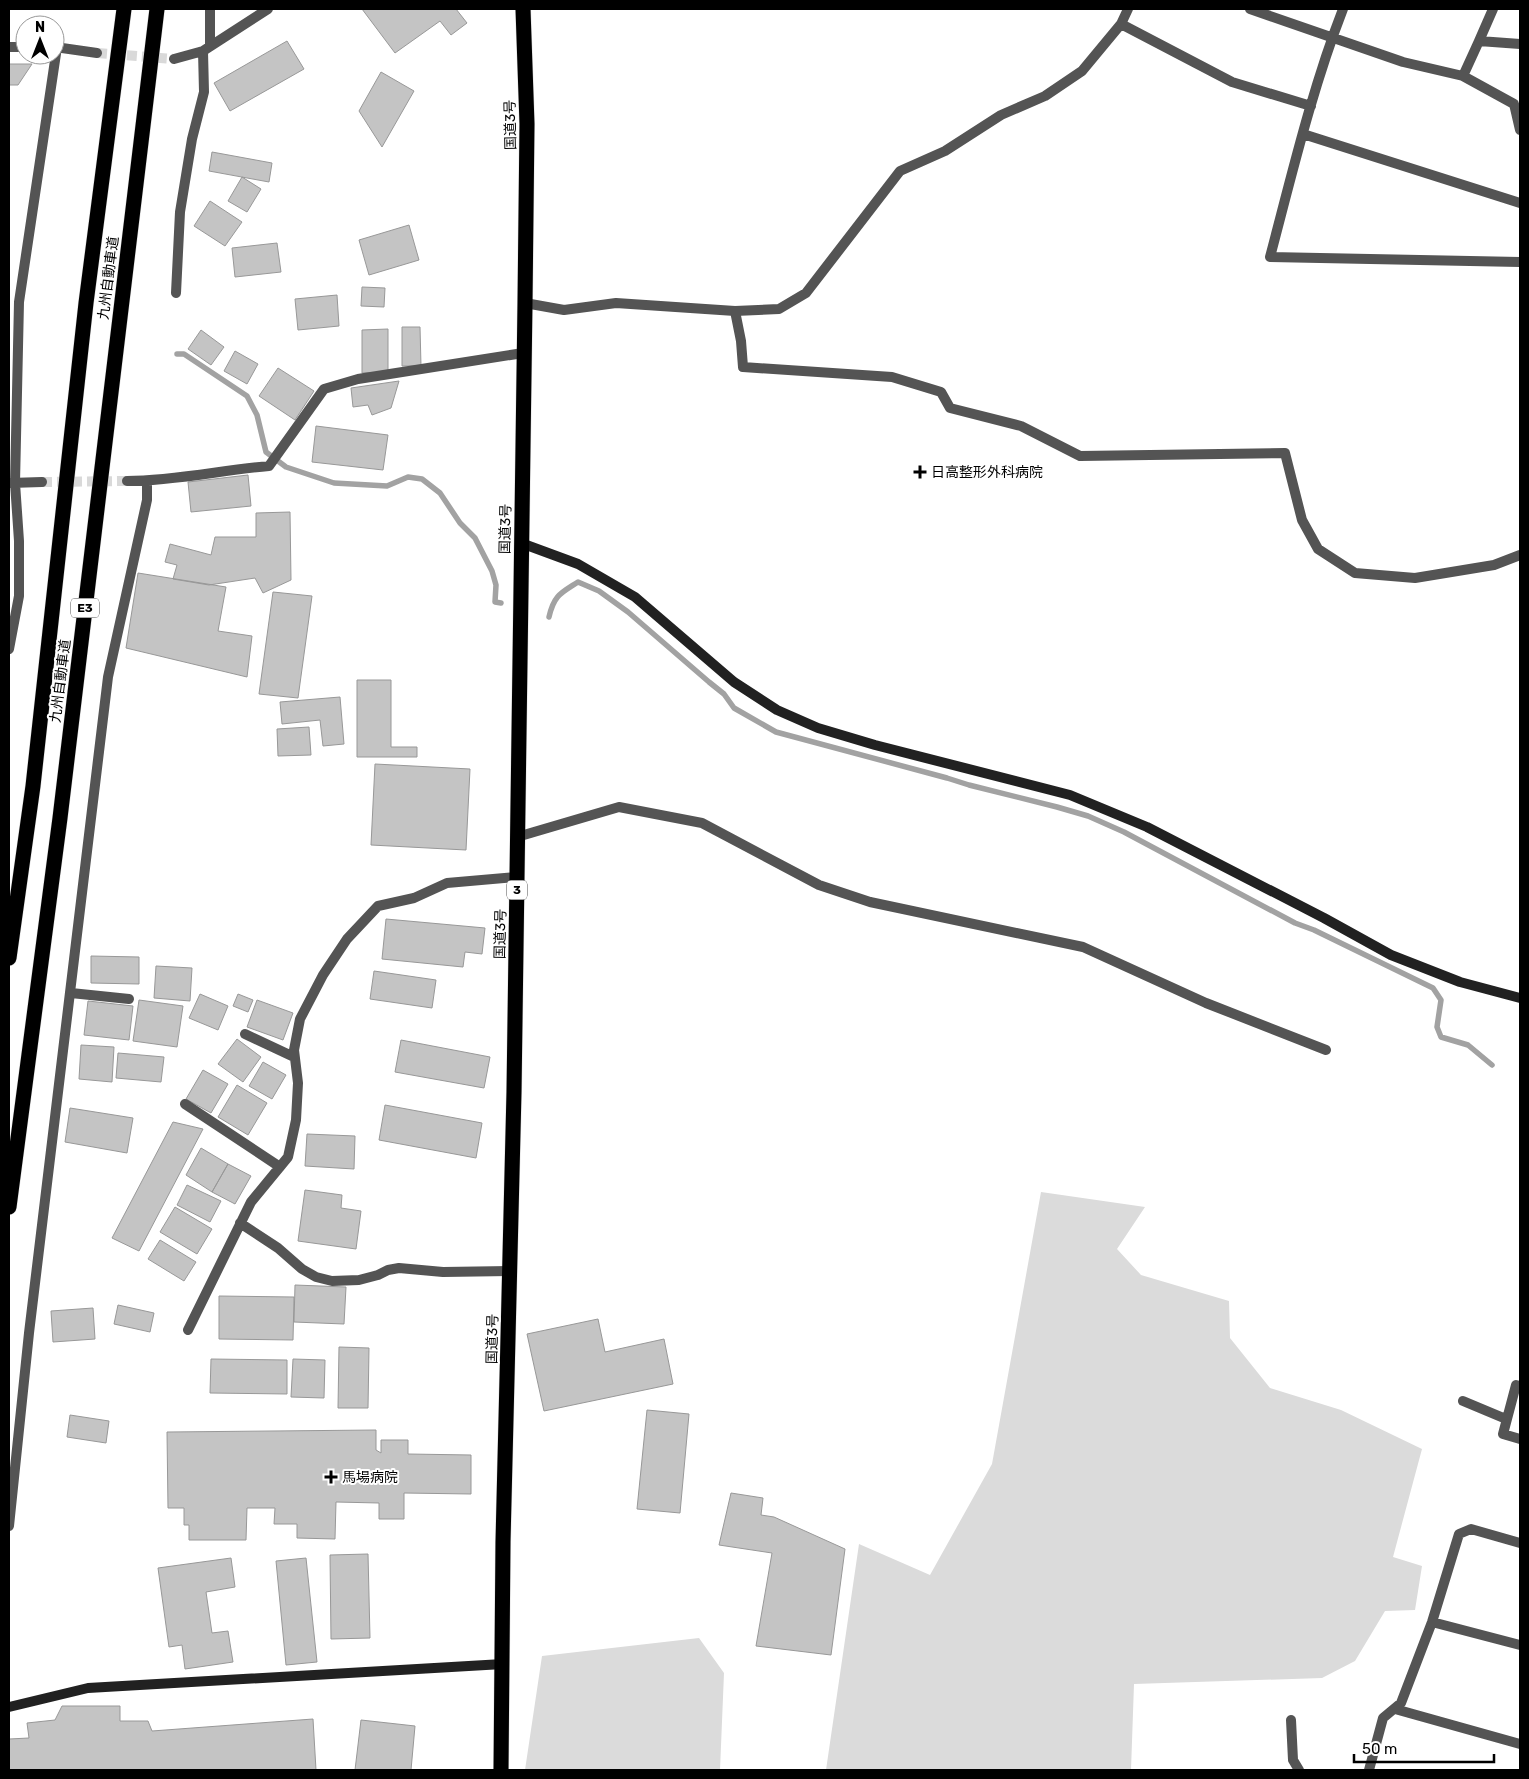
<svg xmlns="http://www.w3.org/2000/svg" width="1529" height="1779" viewBox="0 0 1529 1779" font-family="Rubik,'Noto Sans JP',sans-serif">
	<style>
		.green { fill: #dbdbdb }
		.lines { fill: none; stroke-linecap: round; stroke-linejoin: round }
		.stream { stroke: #a2a2a2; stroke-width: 5.5 }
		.building { fill: #c4c4c4; stroke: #989898 }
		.street-tunnel { stroke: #d9d9d9; stroke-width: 10; stroke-dasharray: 10 5; stroke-linecap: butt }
		.highway-casing { stroke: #dbdbdb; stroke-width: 16 }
		.street { stroke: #545454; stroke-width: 10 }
		.secondary { stroke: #212121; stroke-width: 10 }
		.highway { stroke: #000; stroke-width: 15 }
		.poi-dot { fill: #000; stroke: #fff; stroke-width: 2 }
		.labels { text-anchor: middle; stroke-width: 4; stroke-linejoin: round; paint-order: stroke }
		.shield { fill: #fff; stroke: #4c4c4c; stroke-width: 1 }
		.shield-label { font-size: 12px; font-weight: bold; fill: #000 }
		.street-label { font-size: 14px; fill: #000; stroke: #fff }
		.poi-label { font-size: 14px; fill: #000; stroke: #fff; text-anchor: start }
	</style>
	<rect width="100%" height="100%" fill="#fff"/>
	<path class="green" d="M 1041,1192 L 1145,1207 L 1117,1249 L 1141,1275 L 1229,1301 L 1230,1338 L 1270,1388 L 1341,1410 L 1422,1449 L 1393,1557 L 1422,1566 L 1415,1610 L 1385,1611 L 1355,1661 L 1322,1678 L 1134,1684 L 1131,1770 L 826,1770 L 859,1544 L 930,1575 L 992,1464 Z
		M 699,1638 L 724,1673 L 720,1770 L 525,1770 L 542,1656 Z"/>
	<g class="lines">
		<path class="stream" d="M 177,354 L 184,354 L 247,396 L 257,415 L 266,452 L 286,467 L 334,483 L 387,486 L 408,477 L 422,479 L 440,493 L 460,523 L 475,538 L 492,571 L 496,585 L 495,602 L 501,603
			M 549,617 C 554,595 561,593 578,582 L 599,591 L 628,612 L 709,682 L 724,694 L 734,708 L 776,732 L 947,778 L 969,785 L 1057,807 L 1088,816 L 1124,832 L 1295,923 L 1314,930 L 1433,988 L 1441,1000 L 1437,1027 L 1441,1037 L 1468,1045 L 1492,1065"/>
	</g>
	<path class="building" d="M 362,9 L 456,9 L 467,23 L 451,35 L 440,21 L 395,53 Z
		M 287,41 L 304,69 L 230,111 L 214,83 Z
		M 9,64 L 32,64 L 18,85 L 9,85 Z
		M 381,72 L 414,91 L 382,147 L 359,111 Z
		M 212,152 L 272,163 L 269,182 L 209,171 Z
		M 242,177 L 261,189 L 247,212 L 228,201 Z
		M 210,201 L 242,222 L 225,246 L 194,226 Z
		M 409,225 L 419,260 L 369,275 L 359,240 Z
		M 277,243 L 281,272 L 235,277 L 232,248 Z
		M 362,287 L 385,288 L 384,307 L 361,306 Z
		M 337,295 L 339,326 L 298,330 L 295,299 Z
		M 402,327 L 420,327 L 421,366 L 402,366 Z
		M 388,329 L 388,372 L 362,373 L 362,330 Z
		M 201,330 L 224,347 L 211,365 L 188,349 Z
		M 235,351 L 258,364 L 247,384 L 224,371 Z
		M 278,368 L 314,391 L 295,420 L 259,396 Z
		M 399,381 L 391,408 L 372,415 L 368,405 L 353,407 L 351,388 Z
		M 316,426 L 388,435 L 383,470 L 312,462 Z
		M 248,475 L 251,506 L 191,512 L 188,482 Z
		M 290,512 L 291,580 L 263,593 L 255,578 L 209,585 L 173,579 L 177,565 L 165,562 L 170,544 L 211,555 L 215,537 L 256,537 L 256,513 Z
		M 138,573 L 226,587 L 218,631 L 252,636 L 247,677 L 126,648 Z
		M 273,592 L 312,596 L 298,698 L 259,694 Z
		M 357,680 L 391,680 L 391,747 L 417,747 L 417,757 L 357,757 Z
		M 340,697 L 344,744 L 323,746 L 320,720 L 282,724 L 280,702 Z
		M 309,727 L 311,755 L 278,756 L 277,729 Z
		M 375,764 L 470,769 L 466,850 L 371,845 Z
		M 386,919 L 485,928 L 482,954 L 465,952 L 463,967 L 382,959 Z
		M 91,956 L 139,957 L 139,984 L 91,983 Z
		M 156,966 L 192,968 L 190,1001 L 154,998 Z
		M 374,971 L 436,980 L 432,1008 L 370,999 Z
		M 200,994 L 228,1006 L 218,1030 L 189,1018 Z
		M 238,994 L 253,1000 L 248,1012 L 233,1006 Z
		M 139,1000 L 183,1006 L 177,1047 L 133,1041 Z
		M 257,1000 L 293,1013 L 283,1040 L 247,1027 Z
		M 88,1001 L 133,1006 L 129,1040 L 84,1035 Z
		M 237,1039 L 261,1057 L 243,1082 L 218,1064 Z
		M 401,1040 L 490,1057 L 484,1088 L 395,1072 Z
		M 81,1045 L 114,1047 L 112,1082 L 79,1079 Z
		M 118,1053 L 164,1057 L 161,1082 L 116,1078 Z
		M 263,1062 L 286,1075 L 272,1099 L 249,1086 Z
		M 203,1070 L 228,1084 L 211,1113 L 186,1099 Z
		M 237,1085 L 267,1103 L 248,1135 L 218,1117 Z
		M 385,1105 L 482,1123 L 476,1158 L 379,1140 Z
		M 70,1108 L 133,1118 L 127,1153 L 65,1142 Z
		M 173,1122 L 203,1129 L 139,1251 L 112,1238 Z
		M 307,1134 L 355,1136 L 354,1169 L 305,1166 Z
		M 201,1148 L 228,1164 L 212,1192 L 186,1175 Z
		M 228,1164 L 251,1176 L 235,1204 L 212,1192 Z
		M 187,1185 L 221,1201 L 210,1222 L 177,1205 Z
		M 305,1190 L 342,1195 L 341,1208 L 361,1211 L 356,1249 L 298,1241 Z
		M 175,1207 L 212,1229 L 197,1254 L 160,1232 Z
		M 160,1240 L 196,1262 L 184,1281 L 148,1259 Z
		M 295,1285 L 346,1287 L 344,1324 L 294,1322 Z
		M 219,1296 L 294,1297 L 293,1340 L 219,1339 Z
		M 118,1305 L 154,1313 L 150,1332 L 114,1324 Z
		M 93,1308 L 95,1339 L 53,1342 L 51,1311 Z
		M 598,1319 L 605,1352 L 664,1339 L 673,1384 L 544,1411 L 527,1334 Z
		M 339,1347 L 369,1348 L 368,1408 L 338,1408 Z
		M 211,1359 L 287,1360 L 287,1394 L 210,1393 Z
		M 293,1359 L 325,1360 L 324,1398 L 291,1397 Z
		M 647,1410 L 689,1414 L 680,1513 L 637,1509 Z
		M 70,1415 L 109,1421 L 106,1443 L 67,1437 Z
		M 376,1430 L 376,1450 L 381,1453 L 381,1440 L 408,1440 L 408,1454 L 471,1455 L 471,1494 L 404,1493 L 404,1519 L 379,1519 L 379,1503 L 336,1502 L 335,1539 L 297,1538 L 297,1524 L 274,1524 L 275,1508 L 247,1508 L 246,1540 L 189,1540 L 189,1525 L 184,1525 L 184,1508 L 168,1508 L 167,1432 Z
		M 731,1493 L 763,1498 L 761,1515 L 774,1517 L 845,1549 L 831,1655 L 756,1646 L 772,1553 L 719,1545 Z
		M 368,1554 L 370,1638 L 331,1639 L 330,1555 Z
		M 231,1558 L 235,1587 L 206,1592 L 212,1633 L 228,1631 L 233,1662 L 185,1669 L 182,1645 L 169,1647 L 158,1568 Z
		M 306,1558 L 317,1662 L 286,1665 L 276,1561 Z
		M 62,1706 L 120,1706 L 120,1721 L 148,1721 L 152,1731 L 313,1719 L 316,1770 L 9,1770 L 9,1739 L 29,1738 L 27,1723 L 55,1720 Z
		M 361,1720 L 415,1726 L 411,1770 L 355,1770 Z"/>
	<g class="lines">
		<path class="street-tunnel" d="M 97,53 L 174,59
			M 42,482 L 127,481"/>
		<defs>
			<path id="highway" d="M 9,958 L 33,786 L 86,303 L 124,9
				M 9,1207 L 60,818 L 157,9
				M 501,1770 L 503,1542 L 514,1092 L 525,303 L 527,124 L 523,9"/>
		</defs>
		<use href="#highway" class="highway-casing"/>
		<path class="street" d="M 1250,9 L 1403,62 L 1463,76 L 1514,104 L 1520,130
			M 1343,9 C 1312,89 1292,174 1270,257 L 1520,262
			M 1121,24 L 1232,82 L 1311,106
			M 1479,41 L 1493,9
			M 210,46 L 210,9
			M 9,47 L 25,47
			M 55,47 L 97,53
			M 174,59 L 203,51 L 268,9
			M 1463,76 L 1479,41 L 1520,44
			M 1303,134 L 1520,203
			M 176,293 L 180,212 L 192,139 L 204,92 L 203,51
			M 525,303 L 564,310 L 616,303 L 735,311 L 741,341 L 743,367 L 892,377 L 941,392 L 950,408 L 1021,426 L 1080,456 L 1285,453 L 1302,520 L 1318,549 L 1355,573 L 1415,578 L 1494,565 L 1520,555
			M 735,311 L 779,309 L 806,293 L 900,171 L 945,151 L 1001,115 L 1045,96 L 1082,71 L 1121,24 L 1128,9
			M 127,481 C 174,481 222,470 269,466 L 324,389 L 358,379 L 523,353
			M 10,483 L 42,482
			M 9,649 L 19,596 L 19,541 L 15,483 L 19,302 L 57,47
			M 517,837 L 619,807 L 702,823 L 819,885 L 870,902 L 1083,947 L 1206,1003 L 1326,1050
			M 71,993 L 129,999
			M 245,1034 L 294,1057
			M 185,1104 L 280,1167
			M 240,1223 L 278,1248 L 302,1269 L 316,1277 L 332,1281 L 359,1280 L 378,1275 L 388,1270 L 399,1268 L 443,1272 L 510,1271
			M 188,1330 L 251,1202 L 288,1157 L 296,1120 L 298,1083 L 294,1050 L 300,1019 L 323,975 L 347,939 L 378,906 L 414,898 L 447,883 L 517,877
			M 1520,1386 L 1516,1385 L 1503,1434 L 1520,1439
			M 1463,1401 L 1506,1419
			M 9,1526 L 29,1333 L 108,677 L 147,500 L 147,481
			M 1432,1622 L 1520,1645
			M 1395,1709 L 1520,1744
			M 1291,1720 L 1293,1760 L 1299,1770
			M 1369,1770 L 1383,1718 L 1401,1703 L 1432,1622 L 1459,1534 L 1471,1529 L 1520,1543"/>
		<path class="secondary" d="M 521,543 L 578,564 L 635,597 L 734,682 L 777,710 L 818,728 L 875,745 L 1070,795 L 1147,827 L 1324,918 L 1391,955 L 1460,982 L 1520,998
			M 9,1707 L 88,1688 L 503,1664"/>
		<use href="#highway" class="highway"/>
	</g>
	<g class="poi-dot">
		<path d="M917.5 464.5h5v5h5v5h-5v5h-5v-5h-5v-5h5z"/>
		<path d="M328.5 1469.5h5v5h5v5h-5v5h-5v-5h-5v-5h5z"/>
	</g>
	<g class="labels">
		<g class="shield">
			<rect x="71" y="598.5" width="28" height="19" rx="4"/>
			<rect x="507" y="880.5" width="20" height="19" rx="4"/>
		</g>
		<g class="shield-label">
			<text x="85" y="612">E3</text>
			<text x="517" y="894">3</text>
		</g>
		<g class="street-label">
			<text transform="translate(510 125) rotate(-91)" y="5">国道3号</text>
			<text transform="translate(108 278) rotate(-83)" y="5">九州自動車道</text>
			<text transform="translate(505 529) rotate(-89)" y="5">国道3号</text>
			<text transform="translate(60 681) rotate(-83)" y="5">九州自動車道</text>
			<text transform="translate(500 934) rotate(-89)" y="5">国道3号</text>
			<text transform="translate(492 1339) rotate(-89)" y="5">国道3号</text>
		</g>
		<g class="poi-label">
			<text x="931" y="477">日高整形外科病院</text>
			<text x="342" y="1482">馬場病院</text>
		</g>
	</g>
	<rect width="1529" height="1779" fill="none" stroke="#000000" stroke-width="20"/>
	<g transform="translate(40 40)"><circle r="24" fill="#ffffff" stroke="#999999"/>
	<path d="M0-4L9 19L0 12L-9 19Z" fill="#000000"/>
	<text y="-8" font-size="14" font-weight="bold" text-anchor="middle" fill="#000000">N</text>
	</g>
	<path d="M1354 1754v8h140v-8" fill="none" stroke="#000000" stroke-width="2.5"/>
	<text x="1362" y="1754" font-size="15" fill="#000000" stroke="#ffffff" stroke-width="4" paint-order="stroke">50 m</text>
</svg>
